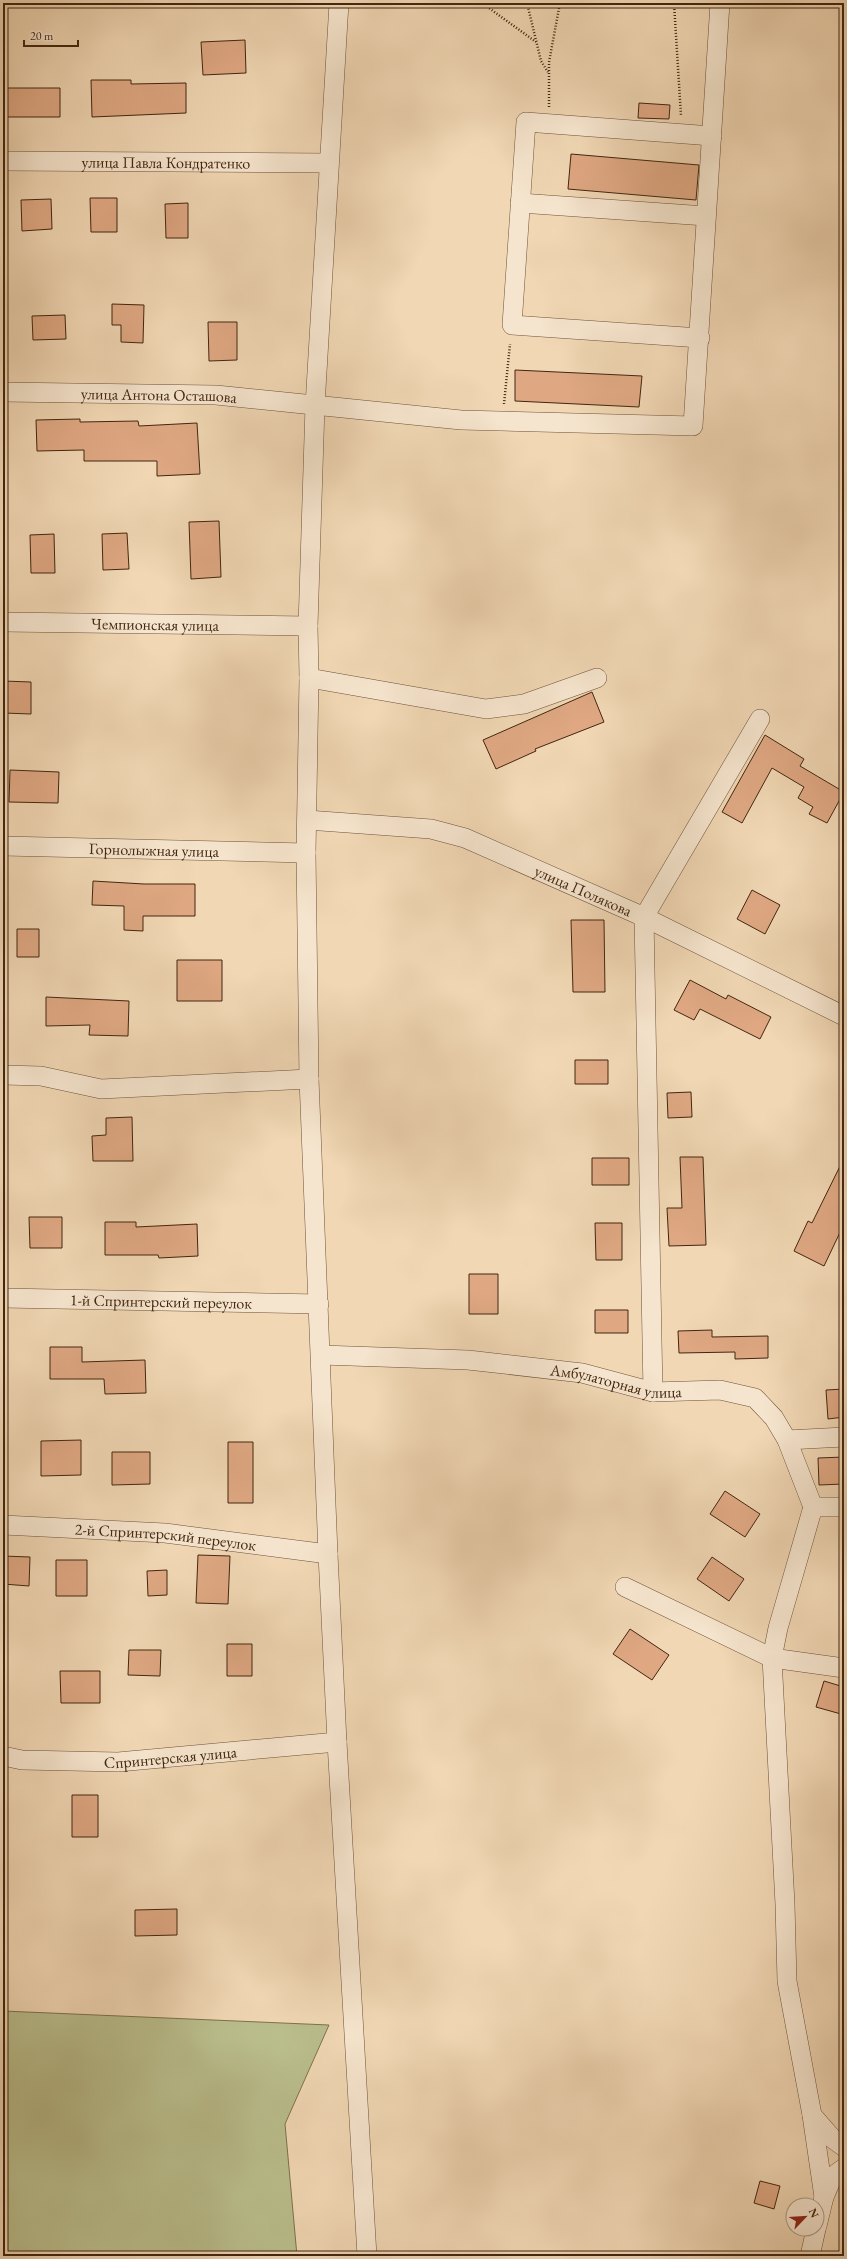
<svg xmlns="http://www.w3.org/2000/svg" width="847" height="2259" viewBox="0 0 847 2259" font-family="'EB Garamond',serif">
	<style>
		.green { fill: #babe8d; stroke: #7e724e }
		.building { fill: #dfa883; stroke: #422610 }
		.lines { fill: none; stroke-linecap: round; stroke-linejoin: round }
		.minor-casing { stroke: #6e5239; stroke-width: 20 }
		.path { stroke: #422610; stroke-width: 2.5; stroke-dasharray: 1 2; stroke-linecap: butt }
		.minor { stroke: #f6e5ce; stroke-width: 19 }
		.labels { text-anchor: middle; stroke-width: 4; stroke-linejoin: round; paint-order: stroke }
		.street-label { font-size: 16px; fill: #422610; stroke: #f6e5ce }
	</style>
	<rect width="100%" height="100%" fill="#f1d7b4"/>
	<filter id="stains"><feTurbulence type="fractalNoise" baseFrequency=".005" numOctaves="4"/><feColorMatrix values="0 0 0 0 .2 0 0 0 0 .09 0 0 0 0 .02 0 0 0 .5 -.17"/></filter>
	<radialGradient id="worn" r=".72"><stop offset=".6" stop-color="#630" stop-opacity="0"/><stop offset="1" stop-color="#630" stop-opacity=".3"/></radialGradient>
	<path class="green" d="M 3,2011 L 329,2025 L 285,2124 L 297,2256 L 3,2256 Z"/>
	<path class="building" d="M 245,40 L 246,73 L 203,75 L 201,42 Z
		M 91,80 L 131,80 L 131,84 L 186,83 L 186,113 L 92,117 Z
		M 3,88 L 60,88 L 60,117 L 3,117 Z
		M 639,103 L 670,105 L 669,119 L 638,118 Z
		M 571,154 L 699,165 L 696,200 L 568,189 Z
		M 90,198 L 117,198 L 117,232 L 91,232 Z
		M 51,199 L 52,229 L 22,231 L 21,200 Z
		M 188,203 L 188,238 L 166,238 L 165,204 Z
		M 112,304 L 144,305 L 143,343 L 121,342 L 121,325 L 112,325 Z
		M 65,315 L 66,339 L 33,340 L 32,316 Z
		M 208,322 L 237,322 L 237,360 L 209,361 Z
		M 515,370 L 642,376 L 639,407 L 515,401 Z
		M 80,419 L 80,422 L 138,421 L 139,426 L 197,423 L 200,474 L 157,476 L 157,461 L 84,461 L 84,450 L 37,451 L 36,420 Z
		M 219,521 L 221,577 L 191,579 L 189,522 Z
		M 127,533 L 129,569 L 103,570 L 102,534 Z
		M 54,534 L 55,573 L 31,573 L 30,535 Z
		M 3,681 L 31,682 L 31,714 L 3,713 Z
		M 592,692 L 604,722 L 535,749 L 536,751 L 496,769 L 483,740 Z
		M 765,735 L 804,759 L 800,766 L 844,792 L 827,823 L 809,814 L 813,807 L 798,798 L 804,787 L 772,768 L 742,823 L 722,812 Z
		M 10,770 L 59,772 L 58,803 L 9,802 Z
		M 93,881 L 144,884 L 195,884 L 195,916 L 143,916 L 143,931 L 124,930 L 124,906 L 92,905 Z
		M 752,890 L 780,905 L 765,934 L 737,919 Z
		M 571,920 L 604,920 L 605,992 L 573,992 Z
		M 17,929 L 39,929 L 39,957 L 17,957 Z
		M 177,960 L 222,960 L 222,1001 L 177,1001 Z
		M 690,980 L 726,999 L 728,995 L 771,1017 L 760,1039 L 700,1009 L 694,1020 L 674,1010 Z
		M 46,997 L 129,1001 L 128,1036 L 89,1035 L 90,1025 L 46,1026 Z
		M 575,1060 L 608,1060 L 608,1084 L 575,1084 Z
		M 691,1092 L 692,1117 L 668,1118 L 667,1093 Z
		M 132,1117 L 133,1161 L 93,1161 L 92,1136 L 106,1135 L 106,1118 Z
		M 680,1157 L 703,1157 L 706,1245 L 669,1246 L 667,1208 L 682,1208 Z
		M 592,1158 L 629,1158 L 629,1185 L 592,1185 Z
		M 844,1158 L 844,1224 L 824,1266 L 794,1251 L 808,1221 L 812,1223 Z
		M 29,1217 L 62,1217 L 62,1248 L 30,1248 Z
		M 105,1222 L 136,1222 L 136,1227 L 197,1224 L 198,1256 L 159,1258 L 158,1255 L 105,1255 Z
		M 595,1223 L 622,1223 L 622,1260 L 596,1260 Z
		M 469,1274 L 498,1274 L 498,1314 L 469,1314 Z
		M 595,1310 L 628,1310 L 628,1333 L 595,1333 Z
		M 712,1330 L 712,1337 L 768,1336 L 768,1358 L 735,1359 L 735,1352 L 679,1353 L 678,1331 Z
		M 50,1347 L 82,1347 L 82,1362 L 145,1360 L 146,1393 L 105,1394 L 104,1379 L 50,1379 Z
		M 844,1389 L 844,1417 L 828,1419 L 826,1390 Z
		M 81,1440 L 81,1475 L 41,1476 L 41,1441 Z
		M 228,1442 L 253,1442 L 253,1503 L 228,1503 Z
		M 112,1452 L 150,1452 L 150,1484 L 112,1485 Z
		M 844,1457 L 844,1484 L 819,1485 L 818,1458 Z
		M 725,1491 L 760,1514 L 745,1537 L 710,1514 Z
		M 198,1555 L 230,1556 L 228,1604 L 196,1603 Z
		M 3,1556 L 30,1557 L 29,1586 L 3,1584 Z
		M 712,1557 L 744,1579 L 729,1601 L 697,1579 Z
		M 56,1560 L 87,1560 L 87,1596 L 56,1596 Z
		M 167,1570 L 167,1595 L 148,1596 L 147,1571 Z
		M 630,1629 L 669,1655 L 652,1680 L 613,1654 Z
		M 227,1644 L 252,1644 L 252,1676 L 227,1676 Z
		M 129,1650 L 161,1650 L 160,1676 L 128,1675 Z
		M 60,1671 L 100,1671 L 100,1703 L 61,1703 Z
		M 824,1681 L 844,1687 L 844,1704 L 841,1714 L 816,1707 Z
		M 72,1795 L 98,1795 L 98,1837 L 72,1837 Z
		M 177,1909 L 177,1935 L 135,1936 L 135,1910 Z
		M 760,2181 L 780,2186 L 774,2209 L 754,2203 Z"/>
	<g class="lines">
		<defs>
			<g id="minor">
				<path d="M 339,3 L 315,406 L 308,626 L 309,678 L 306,853 L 309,1079 L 328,1554 L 337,1742 L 367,2256"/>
				<path id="s1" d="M 3,161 L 329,163"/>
				<path d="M 520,203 L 706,216"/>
				<path d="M 700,338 L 512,325 L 526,122 L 712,136"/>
				<path id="s2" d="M 3,392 L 216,395 L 461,420 L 693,426 L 720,3"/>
				<path id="s3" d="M 3,622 L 308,626"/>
				<path d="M 309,678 L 486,709 L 524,704 L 597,678"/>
				<path id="s4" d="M 307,820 L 431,829 L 465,838 L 644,917 L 844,1016"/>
				<path id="s5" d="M 3,846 L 306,853"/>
				<path d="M 3,1075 L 41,1076 L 101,1089 L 309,1079"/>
				<path id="s6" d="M 3,1298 L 319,1304"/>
				<path id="s7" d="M 321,1355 L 468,1360 L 582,1373 L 653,1392 L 720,1390 L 755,1398 L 774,1418 L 787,1440 L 813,1507 L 844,1507"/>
				<path d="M 653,1392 L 644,917 L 760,719"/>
				<path d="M 787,1440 L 844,1437"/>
				<path d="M 813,1507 L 778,1628 L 772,1658 L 785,1904 L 787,1981 L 812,2115 L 824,2197 L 817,2226"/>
				<path id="s8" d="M 3,1525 L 165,1533 L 328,1554"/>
				<path d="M 625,1587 L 772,1658 L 844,1668"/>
				<path id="s9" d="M 3,1756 L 22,1760 L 118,1762 L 337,1742"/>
				<path d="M 812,2115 L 833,2139 L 844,2147"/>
				<path d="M 824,2197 L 833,2176 L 844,2168"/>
				<path d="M 810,2256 L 816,2229"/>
			</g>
		</defs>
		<use href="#minor" class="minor-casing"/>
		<path class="path" d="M 482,3 L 536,42
			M 527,3 L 541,61 L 548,72
			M 674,3 L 681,116
			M 549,107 L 549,62 L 560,3
			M 504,404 L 510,344"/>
		<use href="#minor" class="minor"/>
	</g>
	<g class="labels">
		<g class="street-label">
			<text dy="6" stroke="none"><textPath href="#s1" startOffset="163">улица Павла Кондратенко</textPath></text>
			<text dy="6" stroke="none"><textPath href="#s2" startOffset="156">улица Антона Осташова</textPath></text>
			<text dy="6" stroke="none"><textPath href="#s3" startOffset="152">Чемпионская улица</textPath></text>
			<text dy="6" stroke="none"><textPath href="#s5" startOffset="151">Горнолыжная улица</textPath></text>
			<text dy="6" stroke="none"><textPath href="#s4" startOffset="289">улица Полякова</textPath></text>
			<text dy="6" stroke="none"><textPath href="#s6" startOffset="158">1-й Спринтерский переулок</textPath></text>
			<text dy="6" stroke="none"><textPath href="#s7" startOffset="297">Амбулаторная улица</textPath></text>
			<text dy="6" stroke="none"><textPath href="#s8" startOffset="163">2-й Спринтерский переулок</textPath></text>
			<text dy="6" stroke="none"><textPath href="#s9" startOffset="168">Спринтерская улица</textPath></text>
		</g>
	</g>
	<rect width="847" height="2259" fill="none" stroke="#f1d7b4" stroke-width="16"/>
	<rect x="4" y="4" width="839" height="2251" fill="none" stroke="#422610" stroke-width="2"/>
	<rect x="8" y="8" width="831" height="2243" fill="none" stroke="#422610"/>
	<g transform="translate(805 2217) rotate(65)"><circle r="19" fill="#f6e5ce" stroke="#ae9982"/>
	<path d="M0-3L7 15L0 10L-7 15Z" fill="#8f2418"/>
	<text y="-6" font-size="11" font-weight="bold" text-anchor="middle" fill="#422610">N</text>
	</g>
	<path d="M24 40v6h54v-6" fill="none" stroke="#422610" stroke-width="2"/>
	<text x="30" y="40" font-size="12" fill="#422610" stroke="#f6e5ce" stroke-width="3" paint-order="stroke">20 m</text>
	<rect width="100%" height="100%" filter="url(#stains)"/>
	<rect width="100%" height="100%" fill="url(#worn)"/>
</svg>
